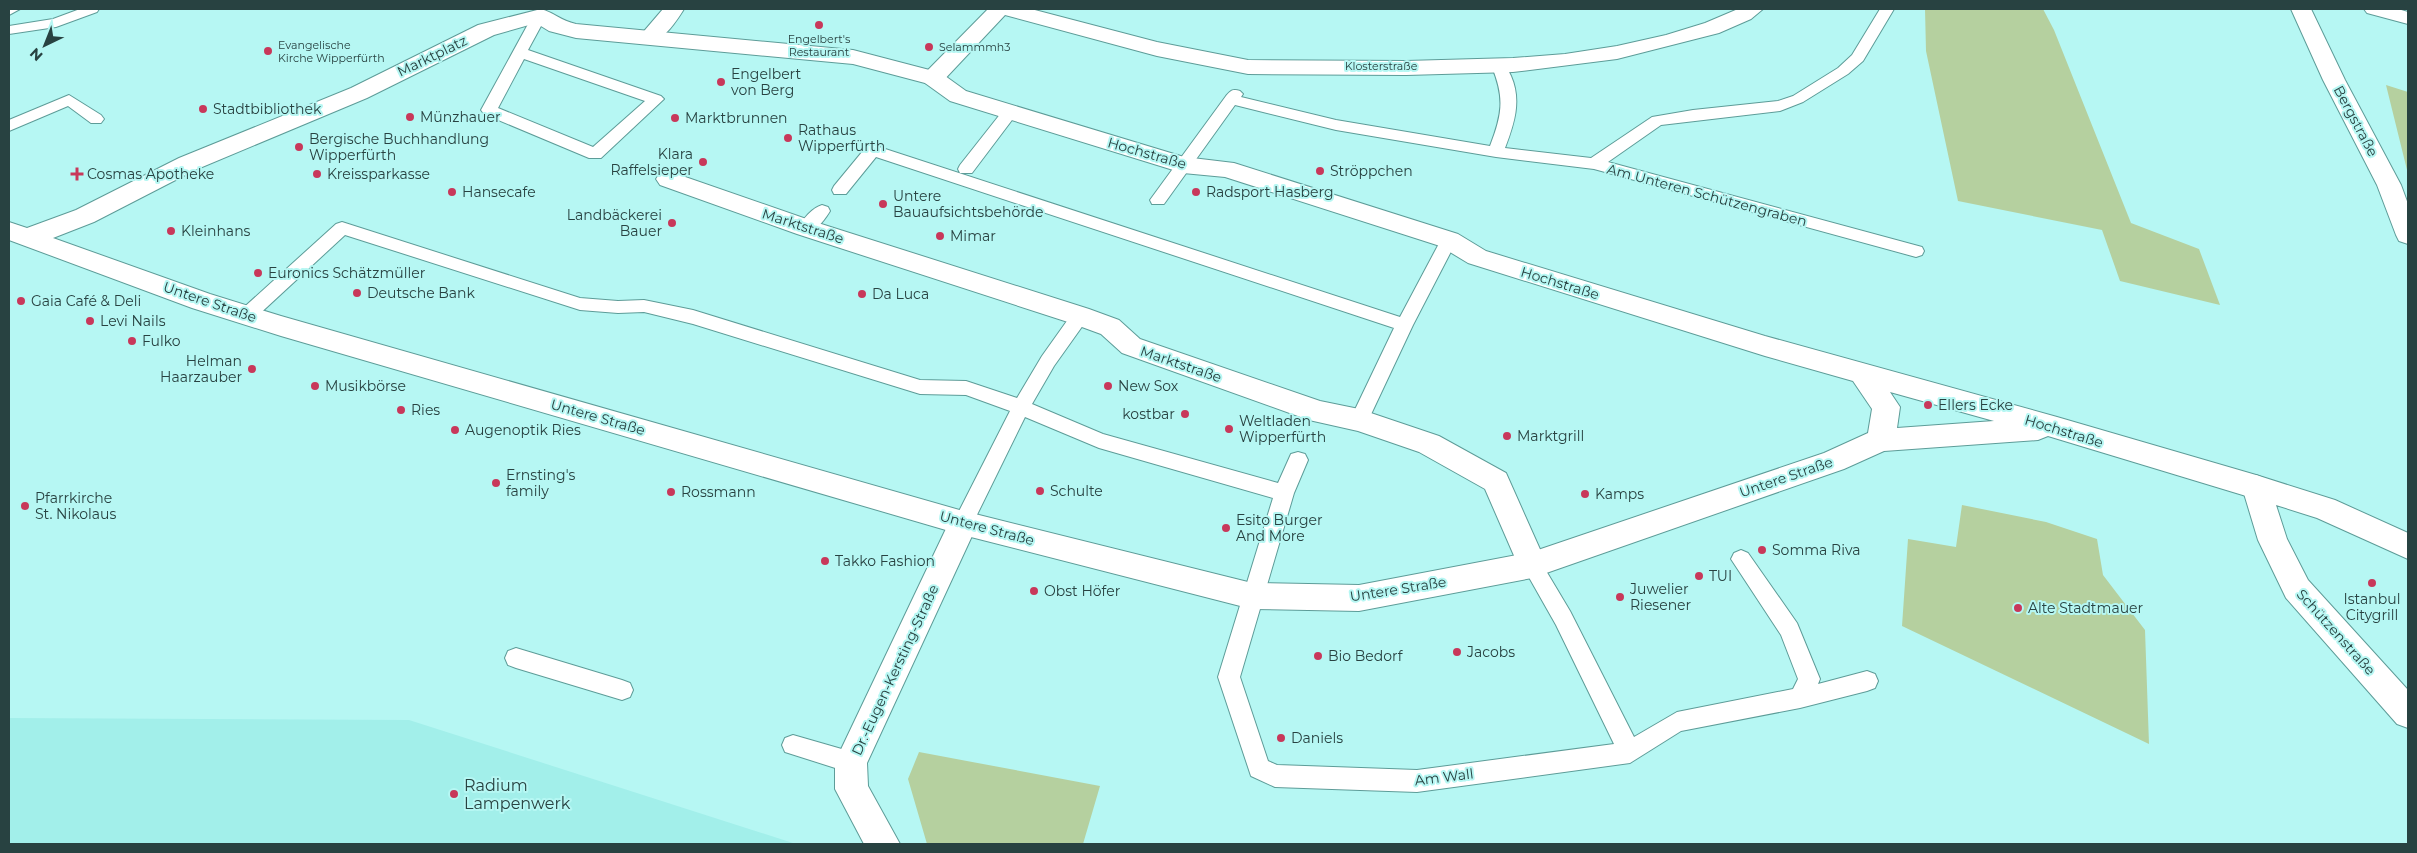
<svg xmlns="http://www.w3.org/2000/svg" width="2417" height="853" viewBox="0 0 2417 853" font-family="Montserrat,sans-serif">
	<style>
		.built { fill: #a2efea }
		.green { fill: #b5d09f }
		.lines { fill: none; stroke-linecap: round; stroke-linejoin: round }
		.service-casing { stroke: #5d9c98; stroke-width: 2 }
		.minor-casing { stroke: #5d9c98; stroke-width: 2 }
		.tertiary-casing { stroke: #5d9c98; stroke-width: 2 }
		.service { fill: #fff; fill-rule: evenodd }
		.minor { fill: #fff; fill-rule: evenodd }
		.tertiary { fill: #fff; fill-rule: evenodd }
		.poi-dot { fill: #c8385a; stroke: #b6f7f3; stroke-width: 2 }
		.labels { text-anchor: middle; stroke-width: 4; stroke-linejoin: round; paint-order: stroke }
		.far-poi-label { font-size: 11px; fill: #284241; stroke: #b6f7f3; text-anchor: start }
		.far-street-label { font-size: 11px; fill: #284241; stroke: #b6f7f3 }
		.street-label { font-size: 14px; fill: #284241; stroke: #b6f7f3 }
		.poi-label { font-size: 14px; fill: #284241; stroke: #b6f7f3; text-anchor: start }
		.near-poi-label { font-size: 16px; fill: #284241; stroke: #b6f7f3; text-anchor: start }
	</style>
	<rect width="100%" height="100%" fill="#b6f7f3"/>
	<path class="built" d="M 9,718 L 409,720 L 796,844 L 9,844 Z"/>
	<path class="green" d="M 1925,9 L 2043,9 L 2054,30 L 2131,223 L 2199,249 L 2220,305 L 2120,281 L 2102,230 L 1958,201 L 1926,51 Z
		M 2386,85 L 2408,92 L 2408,174 Z
		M 1962,505 L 2046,522 L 2097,539 L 2103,575 L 2145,630 L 2149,744 L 1902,626 L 1908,539 L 1956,547 Z
		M 919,752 L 1100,786 L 1083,844 L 927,844 L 908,779 Z"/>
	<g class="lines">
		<defs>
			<path id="service" d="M 9,9 L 20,9 L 9,15 Z
				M 80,9 L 99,9 L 97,12 L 56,27 L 9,34 L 9,26 L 53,19 Z
				M 1880,9 L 1894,9 L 1863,61 L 1848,74 L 1803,102 L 1780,111 L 1661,125 L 1608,162 L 1922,247 L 1924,251 L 1922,255 L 1916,257 L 1594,169 L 1496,157 L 1336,130 L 1235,105 L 1164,204 L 1152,204 L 1150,200 L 1226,96 C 1231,90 1233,89 1240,91 L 1243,94 L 1241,97 L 1336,120 L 1490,146 C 1502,115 1505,98 1492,67 L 1499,62 C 1506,64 1508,70 1511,76 C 1522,101 1514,124 1505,148 L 1591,158 L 1652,117 L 1693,110 L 1778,101 L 1793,96 L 1838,68 L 1852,55 Z
				M 540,11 L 547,15 L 528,50 L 661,96 L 664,99 L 601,158 L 589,158 L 484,114 L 481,110 L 533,15 ZM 524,59 L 645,101 L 593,147 L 498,108 Z
				M 69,95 L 101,115 L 104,119 L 101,123 L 91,123 L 68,106 L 9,131 L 9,120 Z
				M 1010,107 L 1015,108 L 1018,112 L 1015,116 L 972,173 L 960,173 L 958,169 L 960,165 L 1005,108 Z
				M 873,145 L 1400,317 L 1443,236 L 1449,234 L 1455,236 L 1457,240 L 1413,325 L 1366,425 L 1359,427 L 1352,425 L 1350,420 L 1394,328 L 876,157 L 846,194 L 834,194 L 832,190 L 834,186 L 867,146 Z
				M 822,205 L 828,207 L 830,211 C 824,221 813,236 800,232 L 798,228 C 803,219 812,208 822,205 Z
				M 342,222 L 580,298 L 618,301 L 644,300 L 693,310 L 920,380 L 966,381 L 1017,398 L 1042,356 L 1074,311 L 1080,309 L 1086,311 L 1089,316 L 1086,321 L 1054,366 L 1032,404 L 1103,434 L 1278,483 L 1291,454 L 1298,452 L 1305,454 L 1308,460 L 1294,493 L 1240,677 L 1268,761 L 1277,765 L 1417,770 L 1614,744 L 1556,625 L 1522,565 L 1525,559 L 1532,556 L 1539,559 L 1570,611 L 1634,737 L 1677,712 L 1793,689 L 1798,679 L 1781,635 L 1731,559 L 1734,553 L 1741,550 L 1748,553 L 1797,623 L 1820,679 L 1818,684 L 1867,671 L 1875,674 L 1878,681 L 1875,688 L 1867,691 L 1800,708 L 1681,731 L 1630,763 L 1417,792 L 1275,787 L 1251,776 L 1218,677 L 1273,498 L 1099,448 L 1025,417 L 970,529 L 963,531 L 956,529 L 953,523 L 1010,411 L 966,395 L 920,394 L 693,324 L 644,312 L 618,313 L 580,310 L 345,235 L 253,320 L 247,322 L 241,320 L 238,315 L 241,310 L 336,224 Z
				M 516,648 L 622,680 L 630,683 L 633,690 L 630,697 L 622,700 L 516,668 L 508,665 L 505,658 L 508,651 Z
				M 793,735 L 859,754 L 862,762 L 859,770 L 851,773 L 785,752 L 782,745 L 785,738 Z"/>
			<path id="minor" d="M 663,9 L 684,9 C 675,23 661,46 642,42 L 639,37 Z
				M 988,9 L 1031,9 L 1157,42 L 1248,60 L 1406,61 L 1513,58 L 1565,54 L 1617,46 L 1666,35 L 1705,23 L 1738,9 L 1763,9 L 1751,19 L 1719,33 L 1617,59 L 1513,72 L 1406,75 L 1248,74 L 1157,56 L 1005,15 L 941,83 L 933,85 L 925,83 L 922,78 L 925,73 Z
				M 2291,9 L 2311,9 L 2345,80 L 2401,185 L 2408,204 L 2408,244 L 2399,241 L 2396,235 L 2377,185 L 2323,80 Z
				M 2364,9 L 2398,9 L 2408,12 L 2408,24 L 2367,13 Z
				M 668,171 L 815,222 L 1089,309 L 1119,320 L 1140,339 L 1320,401 L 1359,409 L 1439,436 L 1506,473 L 1547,565 L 1542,574 L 1532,578 L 1522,574 L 1485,489 L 1419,452 L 1358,431 L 1309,420 L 1122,353 L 1101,334 L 1071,323 L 797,234 L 660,185 L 656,179 L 660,173 Z
				M 2256,475 L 2335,500 L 2408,533 L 2408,559 L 2317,518 L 2276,505 L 2287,539 L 2308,580 L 2408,690 L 2408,728 L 2397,724 L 2286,598 L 2258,540 L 2242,487 L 2246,479 Z
				M 963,511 L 973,514 L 978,523 L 867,763 L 868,786 L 900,844 L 864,844 L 835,789 L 835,762 L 953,514 Z"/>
			<path id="tertiary" d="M 541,9 C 553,12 561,21 576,24 L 853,50 L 941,73 L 966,91 L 1184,157 L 1234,163 L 1458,234 L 1486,251 L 1765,336 L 2057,417 L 2256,475 L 2266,479 L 2270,487 L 2266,495 L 2256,499 L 2048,436 L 2038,440 L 1884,451 L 1844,469 L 1532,578 L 1359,611 L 1252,609 L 963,535 L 281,336 L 192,308 L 9,240 L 9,222 L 27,228 L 76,210 L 179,158 L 351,88 L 478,25 ZM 536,23 L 549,31 L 576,38 L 853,64 L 925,83 L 950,101 L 1183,173 L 1225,177 L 1440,246 L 1468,263 L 1765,356 L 1853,381 L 1872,409 L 1868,433 L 1824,453 L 1532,552 L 1359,585 L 1252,583 L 963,511 L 281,316 L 210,294 L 53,238 L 94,222 L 195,170 L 367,98 L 494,35 ZM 1890,392 L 1994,421 L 1897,428 L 1900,407 Z"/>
		</defs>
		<use href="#service" class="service-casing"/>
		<use href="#minor" class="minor-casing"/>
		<use href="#tertiary" class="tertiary-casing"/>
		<use href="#service" class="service"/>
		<use href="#minor" class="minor"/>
		<use href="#tertiary" class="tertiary"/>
	</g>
	<g class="poi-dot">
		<circle cx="819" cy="25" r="5"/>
		<circle cx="929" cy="47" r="5"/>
		<circle cx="268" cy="51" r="5"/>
		<circle cx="721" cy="82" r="5"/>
		<circle cx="203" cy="109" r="5"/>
		<circle cx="410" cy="117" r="5"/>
		<circle cx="675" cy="118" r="5"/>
		<circle cx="788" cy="138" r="5"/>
		<circle cx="299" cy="147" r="5"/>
		<circle cx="703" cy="162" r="5"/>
		<circle cx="1320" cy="171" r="5"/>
		<path d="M74.5 166.5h5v5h5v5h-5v5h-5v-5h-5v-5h5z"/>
		<circle cx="317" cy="174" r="5"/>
		<circle cx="452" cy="192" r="5"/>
		<circle cx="1196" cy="192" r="5"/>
		<circle cx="883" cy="204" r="5"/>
		<circle cx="672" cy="223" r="5"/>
		<circle cx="171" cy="231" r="5"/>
		<circle cx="940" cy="236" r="5"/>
		<circle cx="258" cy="273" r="5"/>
		<circle cx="357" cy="293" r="5"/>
		<circle cx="862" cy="294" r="5"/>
		<circle cx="21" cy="301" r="5"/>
		<circle cx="90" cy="321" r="5"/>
		<circle cx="132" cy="341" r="5"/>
		<circle cx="252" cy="369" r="5"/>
		<circle cx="315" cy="386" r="5"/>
		<circle cx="1108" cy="386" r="5"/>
		<circle cx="1928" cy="405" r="5"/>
		<circle cx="401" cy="410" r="5"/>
		<circle cx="1185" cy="414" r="5"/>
		<circle cx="1229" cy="429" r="5"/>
		<circle cx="455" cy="430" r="5"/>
		<circle cx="1507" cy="436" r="5"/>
		<circle cx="496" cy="483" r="5"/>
		<circle cx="1040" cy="491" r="5"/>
		<circle cx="671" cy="492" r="5"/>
		<circle cx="1585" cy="494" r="5"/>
		<circle cx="25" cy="506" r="5"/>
		<circle cx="1226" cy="528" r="5"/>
		<circle cx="1762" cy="550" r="5"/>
		<circle cx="825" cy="561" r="5"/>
		<circle cx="1699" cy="576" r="5"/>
		<circle cx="2372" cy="583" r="5"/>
		<circle cx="1034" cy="591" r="5"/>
		<circle cx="1620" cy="597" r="5"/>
		<circle cx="2018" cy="608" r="5"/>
		<circle cx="1457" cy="652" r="5"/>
		<circle cx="1318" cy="656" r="5"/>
		<circle cx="1281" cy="738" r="5"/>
		<circle cx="454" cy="794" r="5"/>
	</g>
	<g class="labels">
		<g class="far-poi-label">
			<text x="819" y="43" text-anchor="middle">Engelbert's<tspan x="819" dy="13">Restaurant</tspan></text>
			<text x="278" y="49">Evangelische<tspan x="278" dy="13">Kirche Wipperfürth</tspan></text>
			<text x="939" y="51">Selammmh3</text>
		</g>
		<g class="far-street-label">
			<text x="1381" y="70">Klosterstraße</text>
		</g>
		<g class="street-label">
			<text transform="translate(432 56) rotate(-26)" y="5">Marktplatz</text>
			<text transform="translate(2356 121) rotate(62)" y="5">Bergstraße</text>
			<text transform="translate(1147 153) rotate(16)" y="5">Hochstraße</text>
			<text transform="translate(1707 195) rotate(15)" y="5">Am Unteren Schützengraben</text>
			<text transform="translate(803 226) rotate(18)" y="5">Marktstraße</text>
			<text transform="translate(1560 283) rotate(17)" y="5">Hochstraße</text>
			<text transform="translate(210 302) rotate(19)" y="5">Untere Straße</text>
			<text transform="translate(1181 364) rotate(19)" y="5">Marktstraße</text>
			<text transform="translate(598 417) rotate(16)" y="5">Untere Straße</text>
			<text transform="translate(2064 431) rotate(17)" y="5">Hochstraße</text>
			<text transform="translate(1786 477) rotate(-19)" y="5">Untere Straße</text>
			<text transform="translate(987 528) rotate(15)" y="5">Untere Straße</text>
			<text transform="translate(1398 589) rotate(-9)" y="5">Untere Straße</text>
			<text transform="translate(2336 632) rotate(48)" y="5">Schützenstraße</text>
			<text transform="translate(895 670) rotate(-65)" y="5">Dr.-Eugen-Kersting-Straße</text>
			<text transform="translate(1444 777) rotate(-7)" y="5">Am Wall</text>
		</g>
		<g class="poi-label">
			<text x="731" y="79">Engelbert<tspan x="731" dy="16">von Berg</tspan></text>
			<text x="213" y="114">Stadtbibliothek</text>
			<text x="420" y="122">Münzhauer</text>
			<text x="685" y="123">Marktbrunnen</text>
			<text x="798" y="135">Rathaus<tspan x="798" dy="16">Wipperfürth</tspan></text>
			<text x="309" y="144">Bergische Buchhandlung<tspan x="309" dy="16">Wipperfürth</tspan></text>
			<text x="693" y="159" text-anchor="end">Klara<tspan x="693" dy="16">Raffelsieper</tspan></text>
			<text x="1330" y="176">Ströppchen</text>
			<text x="87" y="179">Cosmas Apotheke</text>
			<text x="327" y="179">Kreissparkasse</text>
			<text x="462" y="197">Hansecafe</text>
			<text x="1206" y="197">Radsport Hasberg</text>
			<text x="893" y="201">Untere<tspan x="893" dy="16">Bauaufsichtsbehörde</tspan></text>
			<text x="662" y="220" text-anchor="end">Landbäckerei<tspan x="662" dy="16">Bauer</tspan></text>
			<text x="181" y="236">Kleinhans</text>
			<text x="950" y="241">Mimar</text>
			<text x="268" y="278">Euronics Schätzmüller</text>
			<text x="367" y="298">Deutsche Bank</text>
			<text x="872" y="299">Da Luca</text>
			<text x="31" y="306">Gaia Café &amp; Deli</text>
			<text x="100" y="326">Levi Nails</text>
			<text x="142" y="346">Fulko</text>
			<text x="242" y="366" text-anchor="end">Helman<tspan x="242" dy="16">Haarzauber</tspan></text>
			<text x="325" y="391">Musikbörse</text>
			<text x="1118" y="391">New Sox</text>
			<text x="1938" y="410">Ellers Ecke</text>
			<text x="411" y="415">Ries</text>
			<text x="1175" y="419" text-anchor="end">kostbar</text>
			<text x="1239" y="426">Weltladen<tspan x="1239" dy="16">Wipperfürth</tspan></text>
			<text x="465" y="435">Augenoptik Ries</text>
			<text x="1517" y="441">Marktgrill</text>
			<text x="506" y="480">Ernsting's<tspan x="506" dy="16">family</tspan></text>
			<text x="1050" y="496">Schulte</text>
			<text x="681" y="497">Rossmann</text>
			<text x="1595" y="499">Kamps</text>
			<text x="35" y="503">Pfarrkirche<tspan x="35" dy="16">St. Nikolaus</tspan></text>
			<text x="1236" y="525">Esito Burger<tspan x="1236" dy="16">And More</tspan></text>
			<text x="1772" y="555">Somma Riva</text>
			<text x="835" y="566">Takko Fashion</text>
			<text x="1709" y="581">TUI</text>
			<text x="1630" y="594">Juwelier<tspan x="1630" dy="16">Riesener</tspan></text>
			<text x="1044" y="596">Obst Höfer</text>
			<text x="2372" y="604" text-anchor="middle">Istanbul<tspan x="2372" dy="16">Citygrill</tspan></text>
			<text x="2028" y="613">Alte Stadtmauer</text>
			<text x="1467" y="657">Jacobs</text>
			<text x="1328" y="661">Bio Bedorf</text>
			<text x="1291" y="743">Daniels</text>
		</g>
		<g class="near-poi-label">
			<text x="464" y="791">Radium<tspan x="464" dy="18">Lampenwerk</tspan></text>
		</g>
	</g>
	<rect width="2417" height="853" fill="none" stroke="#284241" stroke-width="20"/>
	<g transform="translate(45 45) rotate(223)" stroke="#b6f7f3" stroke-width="4" paint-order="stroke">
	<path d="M0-4L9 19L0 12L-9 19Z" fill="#284241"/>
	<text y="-8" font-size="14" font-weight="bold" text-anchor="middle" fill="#284241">N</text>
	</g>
</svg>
